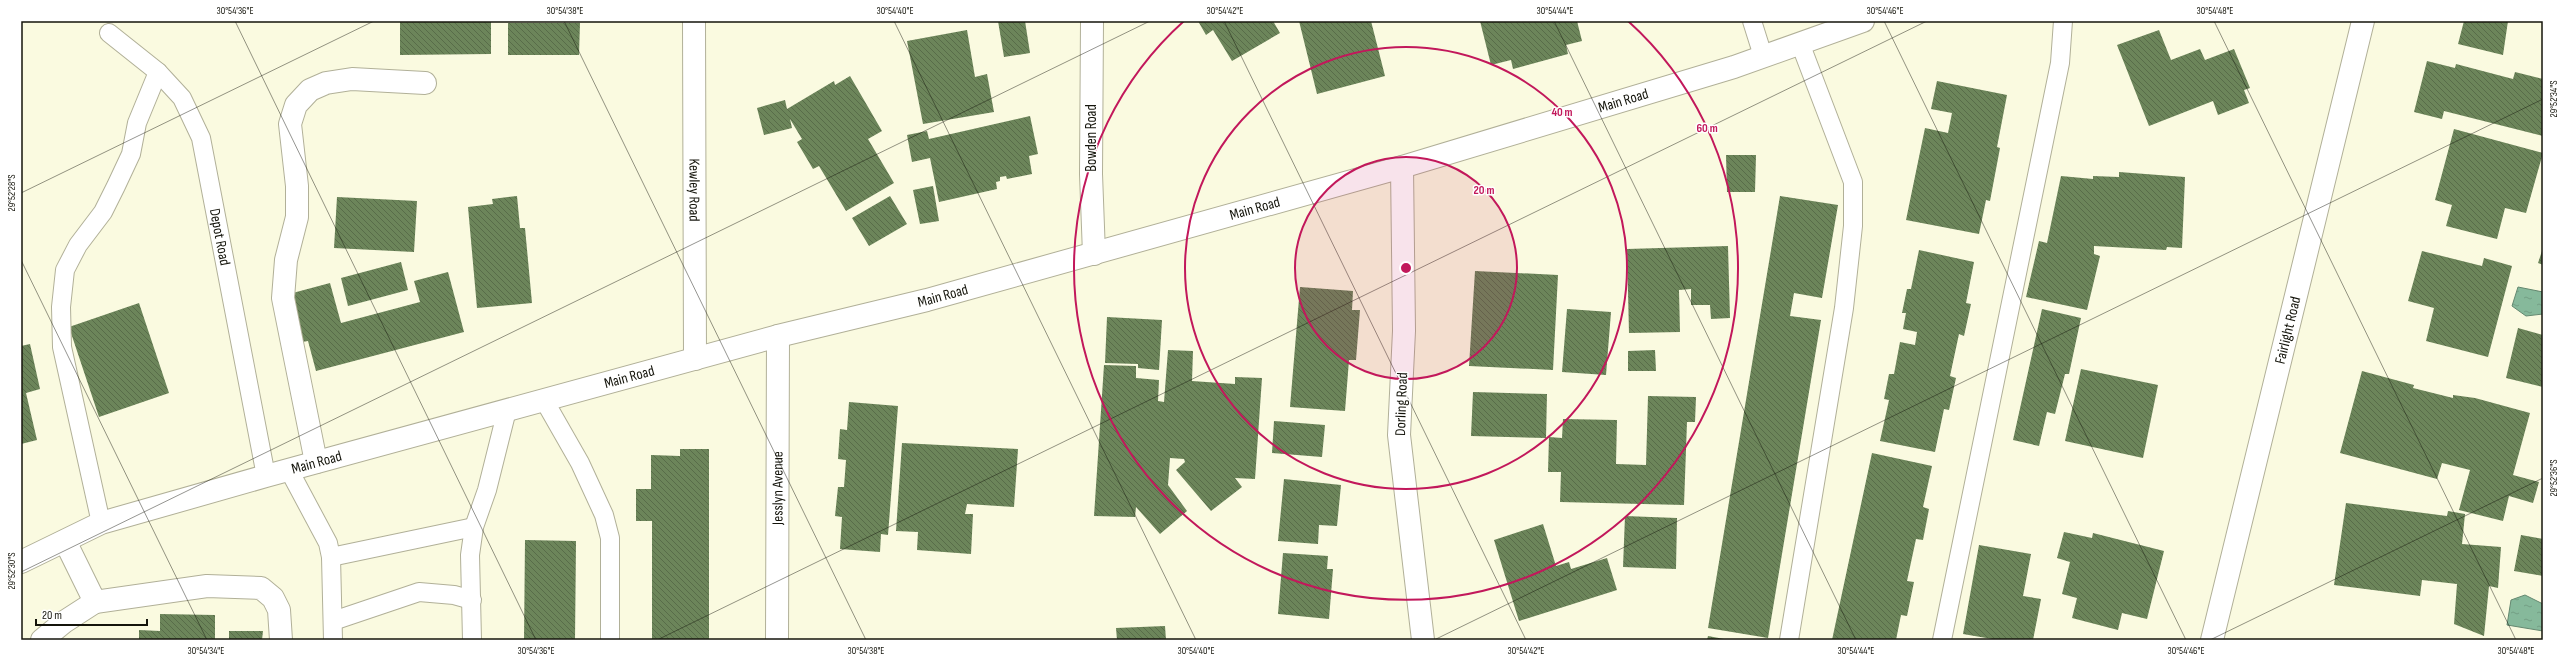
<svg xmlns="http://www.w3.org/2000/svg" width="2564" height="661" viewBox="0 0 2564 661" font-family="'Sofia Sans Condensed',sans-serif">
	<style>
		.water { fill: url(#water-ripples); stroke: #648870 }
		.building { fill: url(#building-back-hatch) }
		.lines { fill: none; stroke-linecap: round; stroke-linejoin: round }
		.lane-casing { stroke: #b1b098; stroke-width: 20 }
		.street-casing { stroke: #b1b098; stroke-width: 24 }
		.secondary-casing { stroke: #b1b098; stroke-width: 24 }
		.lane { stroke: #fff; stroke-width: 18 }
		.street { stroke: #fff; stroke-width: 22 }
		.secondary { stroke: #fff; stroke-width: 22 }
		.ticks { fill: none; stroke: #14140b; stroke-width: 1; stroke-opacity: 0.45 }
		.ring { fill: none; stroke: #c2185b; stroke-width: 2 }
		.labels { text-anchor: middle; stroke-width: 3; stroke-linejoin: round; paint-order: stroke }
		.street-label { font-size: 15px; fill: #14140b; stroke: #fff }
		.centre { fill: #c2185b; stroke: #fff; stroke-width: 2 }
		.ring-label { font-size: 12px; text-anchor: middle; font-weight: bold; fill: #c2185b; stroke: #fff; stroke-width: 3; stroke-linejoin: round; paint-order: stroke }
		.neatline { fill: none; stroke: #14140b; stroke-width: 1.5 }
		.ticks-label { font-size: 10px; text-anchor: middle; fill: #14140b }
	</style>
	<defs>
		<pattern id="water-ripples" width="26" height="14" patternUnits="userSpaceOnUse"><rect width="26" height="14" fill="#86b99b"/><path d="M2 4q2-2 4 0t4 0M15 11q2-2 4 0t4 0" fill="none" stroke="#739e84"/></pattern>
		<pattern id="building-back-hatch" width="6" height="6" patternUnits="userSpaceOnUse"><rect width="6" height="6" fill="#6c855a"/><path d="M-1 5l2 2M0 0l6 6M5-1l2 2" fill="none" stroke="#586c49"/></pattern>
	</defs>
	<rect width="100%" height="100%" fill="#fafae0"/>
	<path class="water" d="M 2518,287 L 2543,292 L 2543,314 L 2526,316 L 2512,306 Z
		M 2525,595 L 2543,604 L 2543,631 L 2507,625 L 2511,600 Z"/>
	<path class="building" d="M 400,21 L 491,21 L 491,54 L 400,55 Z
		M 998,21 L 1025,21 L 1030,53 L 1004,57 Z
		M 1198,21 L 1273,21 L 1280,33 L 1232,61 L 1213,30 L 1206,35 Z
		M 1299,21 L 1371,21 L 1385,76 L 1317,94 Z
		M 1480,21 L 1577,21 L 1582,41 L 1566,45 L 1568,54 L 1513,69 L 1511,60 L 1491,65 Z
		M 2464,21 L 2508,21 L 2503,55 L 2458,44 Z
		M 508,23 L 580,23 L 579,55 L 508,55 Z
		M 967,30 L 975,77 L 987,74 L 994,112 L 923,124 L 907,41 Z
		M 2159,30 L 2171,60 L 2200,49 L 2205,60 L 2234,49 L 2250,88 L 2244,90 L 2249,103 L 2218,115 L 2213,101 L 2149,126 L 2117,45 Z
		M 2427,61 L 2455,68 L 2456,64 L 2513,79 L 2515,72 L 2543,79 L 2543,136 L 2444,111 L 2442,119 L 2414,112 Z
		M 850,76 L 882,131 L 868,139 L 894,183 L 846,211 L 819,166 L 813,169 L 797,142 L 802,139 L 790,119 L 792,128 L 764,135 L 757,108 L 785,100 L 787,109 L 834,81 L 835,85 Z
		M 1937,81 L 2007,95 L 1997,147 L 2000,148 L 1990,201 L 1986,200 L 1979,234 L 1906,220 L 1925,128 L 1948,133 L 1952,113 L 1931,109 Z
		M 1030,116 L 1038,154 L 1029,156 L 1032,174 L 1007,179 L 1006,176 L 1000,177 L 1000,181 L 996,182 L 997,189 L 939,202 L 930,158 L 912,162 L 907,135 L 927,131 L 929,139 Z
		M 2454,129 L 2543,153 L 2526,213 L 2505,208 L 2497,239 L 2446,226 L 2452,205 L 2435,200 Z
		M 1726,155 L 1756,155 L 1755,192 L 1727,192 Z
		M 2119,172 L 2185,177 L 2182,248 L 2167,247 L 2166,250 L 2094,246 L 2094,254 L 2100,256 L 2087,310 L 2026,297 L 2039,241 L 2047,243 L 2061,176 L 2093,179 L 2093,176 L 2119,177 Z
		M 933,186 L 939,221 L 920,224 L 913,190 Z
		M 517,196 L 520,228 L 525,228 L 532,303 L 477,308 L 468,207 L 493,204 L 492,199 Z
		M 890,196 L 907,224 L 869,246 L 852,218 Z
		M 1780,196 L 1838,205 L 1822,298 L 1794,293 L 1790,316 L 1821,320 L 1768,638 L 1708,628 Z
		M 337,197 L 417,201 L 414,252 L 334,248 Z
		M 1728,246 L 1730,318 L 1711,319 L 1710,305 L 1691,305 L 1691,289 L 1679,290 L 1680,332 L 1629,333 L 1627,249 Z
		M 2543,248 L 2543,265 L 2538,263 Z
		M 1919,250 L 1974,262 L 1966,303 L 1971,304 L 1964,336 L 1959,334 L 1950,376 L 1956,378 L 1949,410 L 1944,409 L 1935,452 L 1880,441 L 1889,400 L 1884,399 L 1889,374 L 1894,374 L 1900,342 L 1915,345 L 1917,332 L 1903,329 L 1906,313 L 1902,313 L 1907,289 L 1911,289 Z
		M 2422,251 L 2482,266 L 2484,258 L 2512,266 L 2488,357 L 2426,341 L 2434,308 L 2408,301 Z
		M 401,262 L 408,290 L 348,306 L 341,278 Z
		M 1475,271 L 1558,275 L 1553,370 L 1469,366 Z
		M 448,272 L 464,332 L 316,371 L 308,341 L 302,342 L 289,294 L 330,283 L 341,323 L 420,302 L 414,281 Z
		M 1300,287 L 1353,291 L 1352,310 L 1360,310 L 1356,360 L 1349,360 L 1345,411 L 1290,407 Z
		M 139,303 L 169,393 L 99,417 L 69,327 Z
		M 1567,309 L 1611,312 L 1606,375 L 1562,372 Z
		M 2042,309 L 2081,318 L 2069,374 L 2065,374 L 2055,414 L 2047,412 L 2039,446 L 2013,440 Z
		M 1107,317 L 1162,320 L 1159,370 L 1138,368 L 1138,364 L 1105,363 Z
		M 2518,328 L 2543,335 L 2543,387 L 2506,378 Z
		M 30,344 L 40,389 L 26,393 L 37,440 L 21,444 L 21,346 Z
		M 1168,350 L 1193,351 L 1192,381 L 1235,384 L 1235,377 L 1262,378 L 1255,479 L 1235,478 L 1242,487 L 1211,511 L 1176,470 L 1185,462 L 1184,459 L 1170,458 L 1168,485 L 1187,511 L 1160,534 L 1136,507 L 1135,517 L 1094,516 L 1104,365 L 1136,366 L 1136,378 L 1159,380 L 1158,401 L 1164,402 Z
		M 1655,350 L 1656,371 L 1628,371 L 1628,351 Z
		M 2081,369 L 2158,385 L 2143,458 L 2065,441 Z
		M 2362,371 L 2414,385 L 2413,388 L 2453,398 L 2453,395 L 2475,398 L 2530,413 L 2513,475 L 2539,482 L 2533,503 L 2509,496 L 2503,521 L 2459,510 L 2470,470 L 2442,463 L 2437,479 L 2340,453 Z
		M 1473,392 L 1547,394 L 1546,438 L 1471,436 Z
		M 1648,396 L 1696,397 L 1695,422 L 1687,422 L 1684,505 L 1560,502 L 1561,472 L 1548,472 L 1549,437 L 1562,438 L 1563,419 L 1617,420 L 1616,464 L 1646,465 Z
		M 849,402 L 898,406 L 888,535 L 881,534 L 880,552 L 840,549 L 842,517 L 835,516 L 838,487 L 844,487 L 846,460 L 838,459 L 840,429 L 847,430 Z
		M 1274,421 L 1325,425 L 1322,457 L 1272,453 Z
		M 902,443 L 1018,449 L 1014,507 L 967,504 L 965,514 L 973,514 L 971,554 L 917,550 L 918,532 L 896,531 Z
		M 680,449 L 709,449 L 709,640 L 652,640 L 652,521 L 636,521 L 636,489 L 651,489 L 651,455 L 680,456 Z
		M 1872,453 L 1932,466 L 1923,507 L 1929,509 L 1923,540 L 1916,539 L 1907,581 L 1914,582 L 1907,616 L 1901,615 L 1896,640 L 1832,640 Z
		M 1284,479 L 1341,485 L 1337,526 L 1319,525 L 1318,544 L 1278,541 Z
		M 2346,503 L 2447,516 L 2448,511 L 2465,514 L 2462,544 L 2501,547 L 2498,588 L 2489,586 L 2484,636 L 2454,624 L 2457,584 L 2422,580 L 2420,596 L 2334,585 Z
		M 1625,516 L 1677,518 L 1676,569 L 1623,567 Z
		M 1543,524 L 1556,566 L 1569,562 L 1571,569 L 1607,558 L 1617,590 L 1519,621 L 1494,540 Z
		M 2064,532 L 2092,538 L 2093,533 L 2164,551 L 2147,619 L 2122,613 L 2118,630 L 2072,618 L 2077,598 L 2062,594 L 2070,562 L 2057,558 Z
		M 2521,535 L 2543,539 L 2543,576 L 2514,571 Z
		M 525,540 L 576,541 L 575,640 L 524,640 Z
		M 1979,545 L 2031,554 L 2023,596 L 2041,599 L 2033,640 L 1998,640 L 1963,634 Z
		M 1283,553 L 1328,556 L 1327,569 L 1333,569 L 1329,619 L 1278,614 Z
		M 160,614 L 215,615 L 215,640 L 139,640 L 139,630 L 160,631 Z
		M 1165,626 L 1166,640 L 1117,640 L 1116,628 Z
		M 229,631 L 263,631 L 262,640 L 229,640 Z
		M 1708,636 L 1724,639 L 1724,640 L 1707,640 Z"/>
	<g class="lines">
		<defs>
			<g id="lane">
				<path d="M 1752,21 L 1763,56"/>
				<path id="s1" d="M 109,33 L 158,72 L 182,98 L 201,138 L 266,476"/>
				<path d="M 544,400 L 580,463 L 604,515 L 610,538 L 610,640"/>
				<path d="M 289,470 L 328,543 L 331,557 L 333,640"/>
				<path d="M 101,523 L 62,347 L 61,307 L 65,270 L 78,245 L 103,212 L 116,186 L 131,154 L 137,123 L 158,72"/>
				<path d="M 331,557 L 474,527"/>
				<path d="M 333,621 L 419,592 L 454,595 L 472,600"/>
				<path d="M 472,640 L 470,555 L 474,527 L 487,490 L 507,410"/>
				<path d="M 1789,640 L 1844,308 L 1853,226 L 1853,182 L 1800,43"/>
				<path d="M 1942,640 L 2060,63 L 2063,21"/>
			</g>
			<g id="street">
				<path id="s2" d="M 694,21 L 695,359"/>
				<path d="M 1092,21 L 1091,174 L 1094,254"/>
				<path d="M 1402,167 L 1404,331 L 1399,435 L 1423,640"/>
				<path d="M 316,462 L 283,298 L 286,260 L 297,217 L 297,186 L 290,124 L 296,105 L 310,90 L 326,83 L 352,79 L 425,83"/>
				<path d="M 65,541 L 95,602 L 207,586 L 261,588 L 273,598 L 279,610 L 281,640"/>
				<path d="M 42,640 L 64,622 L 95,602"/>
				<path id="s3" d="M 777,640 L 778,336"/>
				<path id="s4" d="M 2212,640 L 2363,21"/>
			</g>
			<g id="secondary">
				<path id="s5" d="M 21,562 L 101,523 L 266,476 L 778,336 L 927,300 L 1402,167 L 1734,67 L 1863,21"/>
			</g>
		</defs>
		<use href="#lane" class="lane-casing"/>
		<use href="#street" class="street-casing"/>
		<use href="#secondary" class="secondary-casing"/>
		<use href="#lane" class="lane"/>
		<use href="#street" class="street"/>
		<use href="#secondary" class="secondary"/>
	</g>
	<path class="ticks" d="M 235,21 L 536,640M 564,21 L 866,640M 894,21 L 1196,640M 1224,21 L 1526,640M 1554,21 L 1856,640M 1884,21 L 2186,640M 2214,21 L 2516,640M 21,193 L 374,21M 21,260 L 207,640M 21,572 L 1150,21M 657,640 L 1927,21M 1434,640 L 2543,99M 2210,640 L 2543,478"/>
	<circle cx="1406" cy="268" r="111" fill="#c2185b" fill-opacity=".12"/>
	<g class="ring">
		<circle cx="1406" cy="268" r="111"/>
		<circle cx="1406" cy="268" r="221"/>
		<path d="M1628 21A332 332 0 1 1 1184 21"/>
	</g>
	<g class="labels">
		<g class="street-label">
			<text dy="5" stroke="none"><textPath href="#s5" startOffset="1669">Main Road</textPath></text>
			<text transform="translate(1091 138) rotate(-90)" y="5">Bowden Road</text>
			<text dy="5" stroke="none"><textPath href="#s2" startOffset="169">Kewley Road</textPath></text>
			<text dy="5" stroke="none"><textPath href="#s5" startOffset="1285">Main Road</textPath></text>
			<text dy="5" stroke="none"><textPath href="#s1" startOffset="243">Depot Road</textPath></text>
			<text dy="5" stroke="none"><textPath href="#s5" startOffset="961">Main Road</textPath></text>
			<text dy="5" stroke="none"><textPath href="#s4" startOffset="319">Fairlight Road</textPath></text>
			<text dy="5" stroke="none"><textPath href="#s5" startOffset="637">Main Road</textPath></text>
			<text transform="translate(1401 404) rotate(-88)" y="5">Dorling Road</text>
			<text dy="5" stroke="none"><textPath href="#s5" startOffset="313">Main Road</textPath></text>
			<text dy="5" stroke="none"><textPath href="#s3" startOffset="152">Jesslyn Avenue</textPath></text>
		</g>
	</g>
	<circle cx="1406" cy="268" r="6" class="centre"/>
	<g class="ring-label">
		<text x="1562" y="116">40 m</text>
		<text x="1707" y="132">60 m</text>
		<text x="1484" y="194">20 m</text>
	</g>
	<rect width="2564" height="661" fill="none" stroke="#ffffff" stroke-width="44"/>
	<path d="M36 619v6h111v-6" fill="none" stroke="#14140b" stroke-width="2"/>
	<text x="42" y="619" font-size="12" fill="#14140b" stroke="#ffffff" stroke-width="3" paint-order="stroke">20 m</text>
	<rect x="22" y="22" width="2520" height="617" class="neatline"/>
	<g class="ticks-label">
		<text x="235" y="14">30°54'36"E</text>
		<text x="565" y="14">30°54'38"E</text>
		<text x="895" y="14">30°54'40"E</text>
		<text x="1225" y="14">30°54'42"E</text>
		<text x="1555" y="14">30°54'44"E</text>
		<text x="1885" y="14">30°54'46"E</text>
		<text x="2215" y="14">30°54'48"E</text>
		<text transform="translate(2553 99) rotate(-90)" y="4">29°52'34"S</text>
		<text transform="translate(11 193) rotate(-90)" y="4">29°52'28"S</text>
		<text transform="translate(2553 478) rotate(-90)" y="4">29°52'36"S</text>
		<text transform="translate(11 571) rotate(-90)" y="4">29°52'30"S</text>
		<text x="206" y="654">30°54'34"E</text>
		<text x="536" y="654">30°54'36"E</text>
		<text x="866" y="654">30°54'38"E</text>
		<text x="1196" y="654">30°54'40"E</text>
		<text x="1526" y="654">30°54'42"E</text>
		<text x="1856" y="654">30°54'44"E</text>
		<text x="2186" y="654">30°54'46"E</text>
		<text x="2516" y="654">30°54'48"E</text>
	</g>
</svg>
